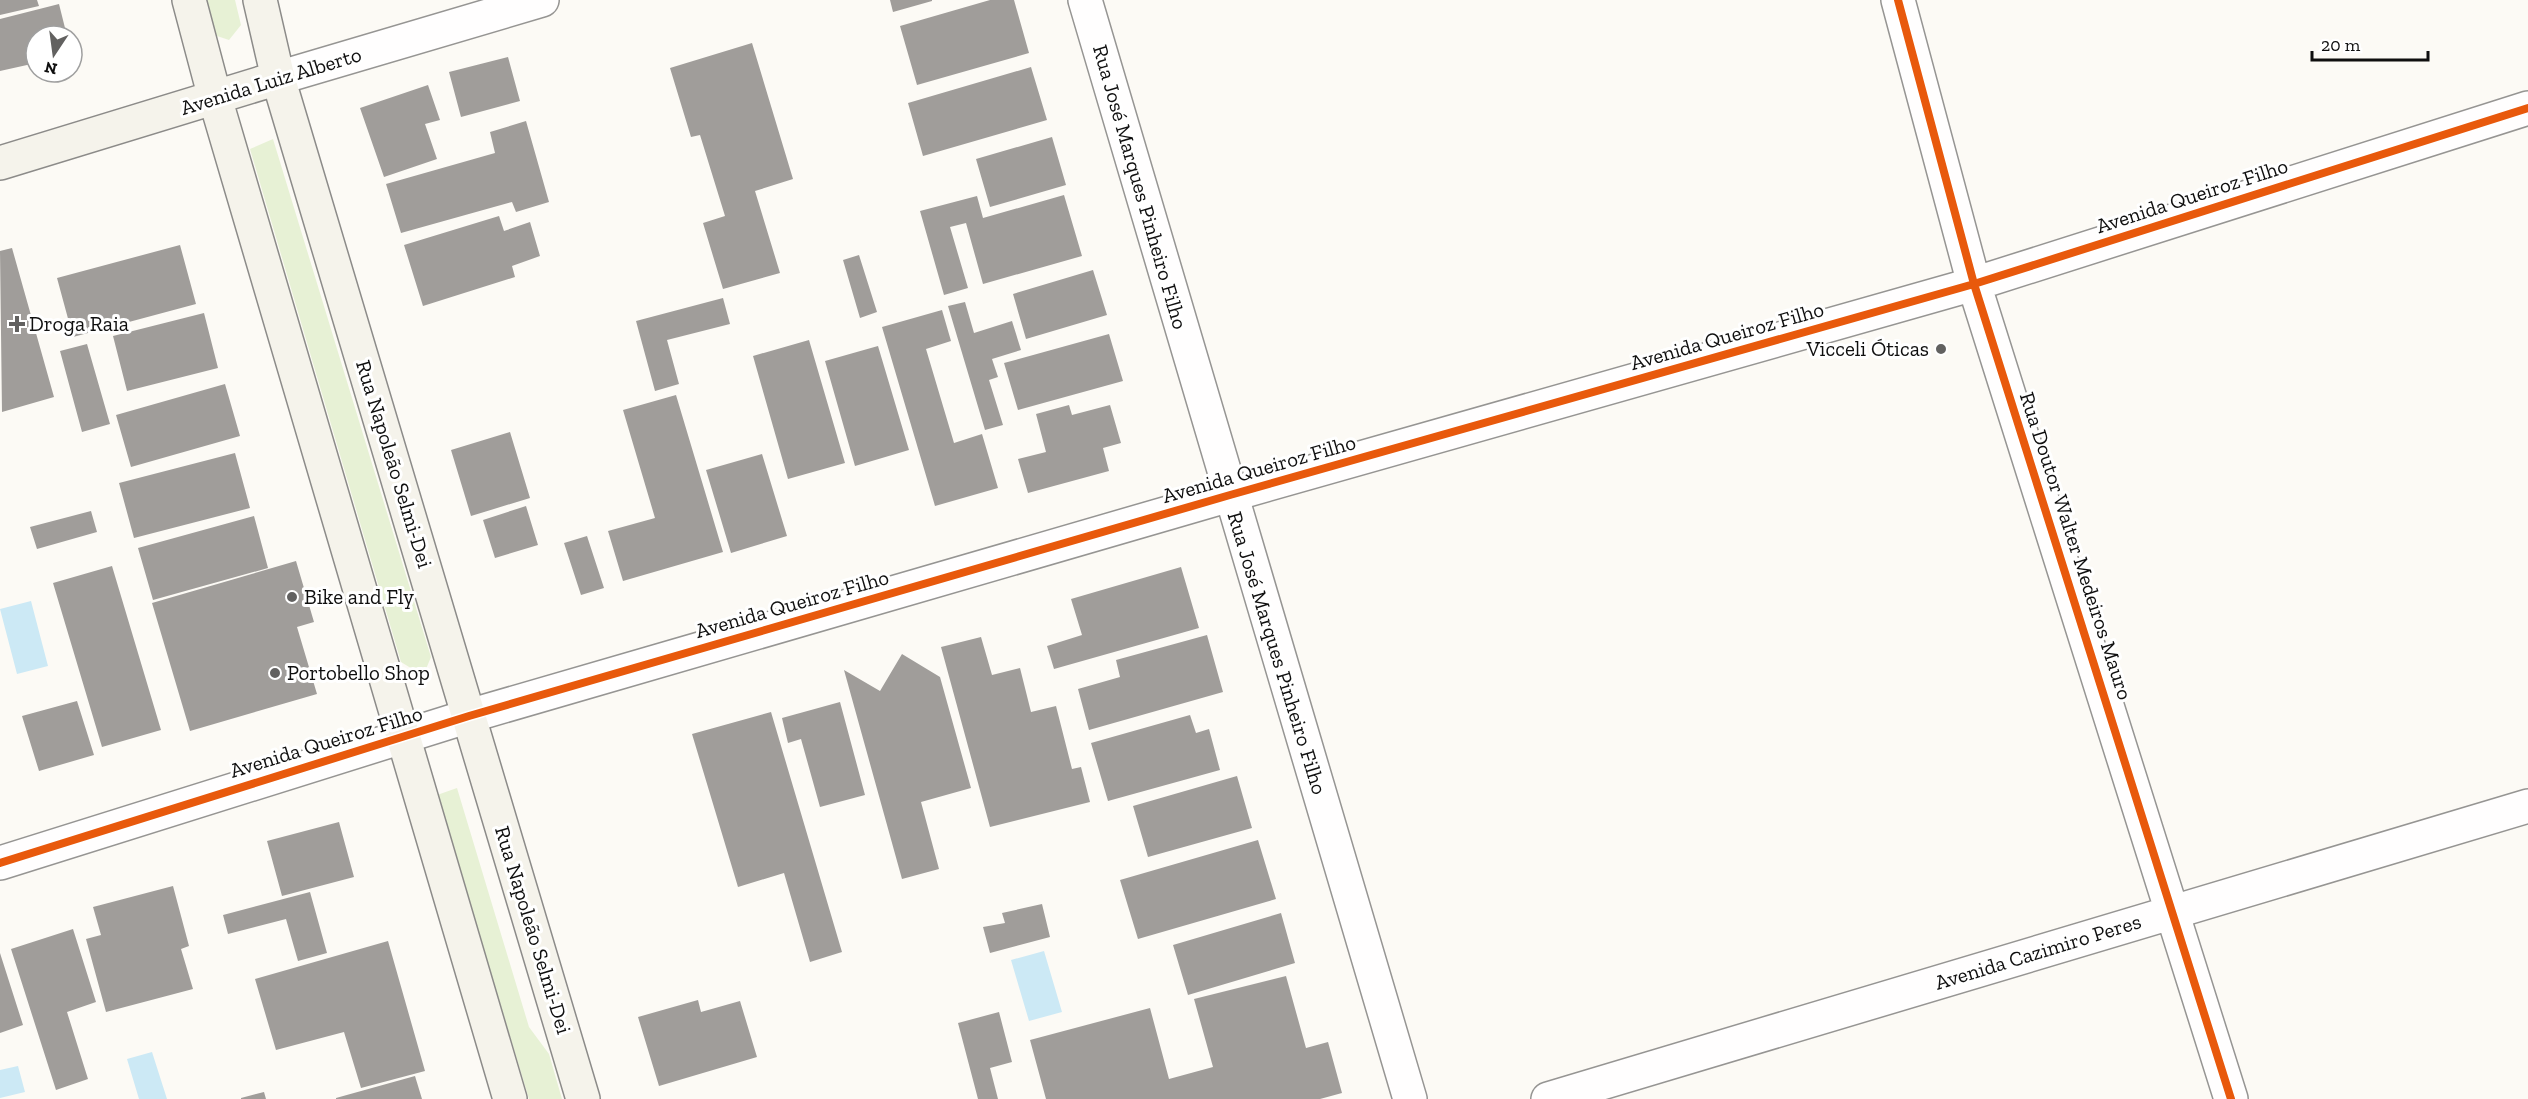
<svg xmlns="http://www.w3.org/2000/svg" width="2528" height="1099" viewBox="0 0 2528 1099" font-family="'Zilla Slab',serif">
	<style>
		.green { fill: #e7f1d5 }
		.water { fill: #cce9f5 }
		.building { fill: #a09d9a }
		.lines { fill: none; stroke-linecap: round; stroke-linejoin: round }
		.street-casing { stroke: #969593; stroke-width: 36 }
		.secondary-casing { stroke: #8c8b89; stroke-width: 36 }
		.street { stroke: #fffefe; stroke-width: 33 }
		.secondary { stroke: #f5f3eb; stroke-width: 33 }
		.cycleway-casing { stroke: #fff; stroke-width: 11 }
		.cycleway { stroke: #e8590c; stroke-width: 8 }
		.poi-dot { fill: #626160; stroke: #fff; stroke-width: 2 }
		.labels { text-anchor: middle; stroke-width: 6; stroke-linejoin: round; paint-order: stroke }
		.street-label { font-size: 21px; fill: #0f0f0f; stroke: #fff }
		.poi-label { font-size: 21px; fill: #0f0f0f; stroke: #fff; text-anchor: start }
	</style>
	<rect width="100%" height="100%" fill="#fcfaf5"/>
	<path class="green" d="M 206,0 L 235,0 L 241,25 L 229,40 L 214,35 Z
		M 273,139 L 431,657 L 426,669 L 414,670 L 401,662 L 250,149 Z
		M 457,788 L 529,1027 L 549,1054 L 562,1099 L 529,1099 L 437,795 Z"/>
	<path class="water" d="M 31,601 L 48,666 L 17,674 L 0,609 Z
		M 1044,951 L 1062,1012 L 1029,1021 L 1011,960 Z
		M 152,1052 L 167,1099 L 139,1099 L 127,1059 Z
		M 18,1066 L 25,1092 L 0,1098 L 0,1070 Z"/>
	<path class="building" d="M 0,0 L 37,0 L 39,6 L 0,15 Z
		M 890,0 L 932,0 L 932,1 L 893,12 Z
		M 990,0 L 1014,0 L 1029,53 L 917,85 L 900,26 Z
		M 59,4 L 67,36 L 36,36 L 36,63 L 0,71 L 0,19 Z
		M 752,43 L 793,179 L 755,191 L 780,273 L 723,289 L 703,223 L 725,216 L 700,135 L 691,137 L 670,68 Z
		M 508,57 L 520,101 L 461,117 L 449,72 Z
		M 1031,67 L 1047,120 L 923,156 L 908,103 Z
		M 428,85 L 440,120 L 425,124 L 437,159 L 384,177 L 360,108 Z
		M 526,121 L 549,202 L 516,212 L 512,202 L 401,233 L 386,184 L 495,153 L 490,132 Z
		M 1052,137 L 1066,185 L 990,207 L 976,159 Z
		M 1064,195 L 1082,256 L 983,284 L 966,223 L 950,227 L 968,288 L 944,295 L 920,211 L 977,196 L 983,218 Z
		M 499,216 L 504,231 L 530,222 L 540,256 L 512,266 L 515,277 L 423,306 L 404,245 Z
		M 180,245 L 196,304 L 73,337 L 57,278 Z
		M 12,248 L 54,397 L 2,412 L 0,251 Z
		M 859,255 L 877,312 L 860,318 L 843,260 Z
		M 1093,270 L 1107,315 L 1026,339 L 1013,294 Z
		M 723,298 L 730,324 L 667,340 L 679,384 L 655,391 L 636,321 Z
		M 965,302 L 974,333 L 1012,321 L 1021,350 L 992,359 L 998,377 L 989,380 L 1003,425 L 985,430 L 948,306 Z
		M 942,310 L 951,341 L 926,349 L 954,443 L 982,434 L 998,488 L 935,506 L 882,327 Z
		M 204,313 L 218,368 L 127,391 L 113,336 Z
		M 1109,334 L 1123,381 L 1018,410 L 1004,363 Z
		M 809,340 L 845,463 L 788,479 L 753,356 Z
		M 87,344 L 110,424 L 82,432 L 60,351 Z
		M 878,346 L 909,450 L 855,466 L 825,361 Z
		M 225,384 L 240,436 L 131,467 L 116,415 Z
		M 676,395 L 723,552 L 623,581 L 608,531 L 655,518 L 623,410 Z
		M 1069,405 L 1072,415 L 1110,405 L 1121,443 L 1103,448 L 1109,471 L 1028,493 L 1018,459 L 1046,452 L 1036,414 Z
		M 510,432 L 530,498 L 471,516 L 451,450 Z
		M 235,453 L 250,508 L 134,538 L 119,483 Z
		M 762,454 L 787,536 L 731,553 L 706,470 Z
		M 526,506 L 538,545 L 495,558 L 483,520 Z
		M 91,511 L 97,532 L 37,549 L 30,527 Z
		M 254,516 L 268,568 L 153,600 L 138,548 Z
		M 587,536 L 604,588 L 581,595 L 564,543 Z
		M 296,561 L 314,622 L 297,627 L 317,694 L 190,731 L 152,603 Z
		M 112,566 L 161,730 L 102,747 L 53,583 Z
		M 1181,567 L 1199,628 L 1054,669 L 1047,646 L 1082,635 L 1071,599 Z
		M 1207,635 L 1223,692 L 1089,730 L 1078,689 L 1120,677 L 1116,660 Z
		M 981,637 L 992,675 L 1020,668 L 1031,712 L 1056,706 L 1072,769 L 1081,767 L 1090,802 L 990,827 L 941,647 Z
		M 902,654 L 940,677 L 971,788 L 921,802 L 939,869 L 902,879 L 844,670 L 880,691 Z
		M 77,701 L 94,755 L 39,771 L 22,716 Z
		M 840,702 L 865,795 L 820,807 L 801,739 L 788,743 L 782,718 Z
		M 771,712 L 842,952 L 810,962 L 784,873 L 738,887 L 692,734 Z
		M 1190,715 L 1196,733 L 1209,729 L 1220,770 L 1108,801 L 1091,743 Z
		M 1237,776 L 1252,828 L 1148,857 L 1133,806 Z
		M 339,822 L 354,877 L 282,896 L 267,841 Z
		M 1258,840 L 1276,899 L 1138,939 L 1120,880 Z
		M 173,886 L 189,946 L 181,949 L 193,989 L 106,1012 L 86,939 L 101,935 L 93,907 Z
		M 310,892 L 327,953 L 298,961 L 286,919 L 228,934 L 223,915 Z
		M 1042,904 L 1050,937 L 990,953 L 983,927 L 1005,923 L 1002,913 Z
		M 1281,913 L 1295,963 L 1188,995 L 1173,945 Z
		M 73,929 L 96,1002 L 67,1012 L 88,1079 L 56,1090 L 11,949 Z
		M 388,941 L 425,1071 L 361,1088 L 344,1032 L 276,1050 L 255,979 Z
		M 0,953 L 23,1025 L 0,1033 Z
		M 1286,976 L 1306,1048 L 1328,1042 L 1342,1093 L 1320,1099 L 1046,1099 L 1030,1040 L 1150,1008 L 1169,1079 L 1213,1067 L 1194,999 Z
		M 698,1000 L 701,1012 L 740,1001 L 757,1057 L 659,1086 L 638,1017 Z
		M 999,1012 L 1012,1062 L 990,1068 L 998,1099 L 978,1099 L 958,1023 Z
		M 415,1076 L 422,1099 L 336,1099 L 336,1098 Z
		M 264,1092 L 266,1099 L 241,1099 L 241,1098 Z"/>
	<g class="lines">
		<defs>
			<path id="street" d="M 1085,0 L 1410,1099
				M 1898,0 L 1974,284 L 2231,1099
				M 278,78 L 542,0
				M 0,863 L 469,716 L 1230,495 L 1974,284 L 2528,108
				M 1548,1099 L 2528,806"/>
			<path id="secondary" d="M 189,0 L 215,98 L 510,1099
				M 260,0 L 278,78 L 583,1099
				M 0,163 L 278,78"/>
		</defs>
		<use href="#street" class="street-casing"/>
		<use href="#secondary" class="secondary-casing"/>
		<use href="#street" class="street"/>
		<use href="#secondary" class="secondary"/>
		<defs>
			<path id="cycleway" d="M 1898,0 L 1974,284 L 2231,1099
				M 0,863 L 469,716 L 1230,495 L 1974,284 L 2528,108"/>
		</defs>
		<use href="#cycleway" class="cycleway-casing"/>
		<use href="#cycleway" class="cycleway"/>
	</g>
	<g class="poi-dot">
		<path d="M14 315h6v6h6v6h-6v6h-6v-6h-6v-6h6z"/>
		<circle cx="1941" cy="349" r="6"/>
		<circle cx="292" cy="597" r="6"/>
		<circle cx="275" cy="673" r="6"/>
	</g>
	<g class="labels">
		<g class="street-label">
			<text transform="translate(271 81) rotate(-17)" y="7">Avenida Luiz Alberto</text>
			<text transform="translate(1140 187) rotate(74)" y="7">Rua José Marques Pinheiro Filho</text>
			<text transform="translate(2192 196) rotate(-18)" y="7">Avenida Queiroz Filho</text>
			<text transform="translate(1727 336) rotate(-16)" y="7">Avenida Queiroz Filho</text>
			<text transform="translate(394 464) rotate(73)" y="7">Rua Napoleão Selmi-Dei</text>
			<text transform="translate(1259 469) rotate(-16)" y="7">Avenida Queiroz Filho</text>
			<text transform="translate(2076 546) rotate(72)" y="7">Rua Doutor Walter Medeiros Mauro</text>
			<text transform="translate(792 604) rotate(-16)" y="7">Avenida Queiroz Filho</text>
			<text transform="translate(1277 653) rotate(73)" y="7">Rua José Marques Pinheiro Filho</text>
			<text transform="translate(326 742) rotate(-17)" y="7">Avenida Queiroz Filho</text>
			<text transform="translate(533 930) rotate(73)" y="7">Rua Napoleão Selmi-Dei</text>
			<text transform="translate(2038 952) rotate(-17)" y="7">Avenida Cazimiro Peres</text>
		</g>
		<g class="poi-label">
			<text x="29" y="331">Droga Raia</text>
			<text x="1929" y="356" text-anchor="end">Vicceli Óticas</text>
			<text x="304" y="604">Bike and Fly</text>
			<text x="287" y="680">Portobello Shop</text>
		</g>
	</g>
	<g transform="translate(54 54) rotate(193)"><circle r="28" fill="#ffffff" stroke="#9f9f9f" stroke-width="1.5"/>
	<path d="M0-4.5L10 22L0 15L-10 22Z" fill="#626160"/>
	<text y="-9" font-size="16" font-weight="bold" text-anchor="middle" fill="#0f0f0f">N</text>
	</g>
	<path d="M2312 51v9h116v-9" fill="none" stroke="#0f0f0f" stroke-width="3"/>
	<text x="2321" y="51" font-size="18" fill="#0f0f0f" stroke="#ffffff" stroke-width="4.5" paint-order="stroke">20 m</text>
</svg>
